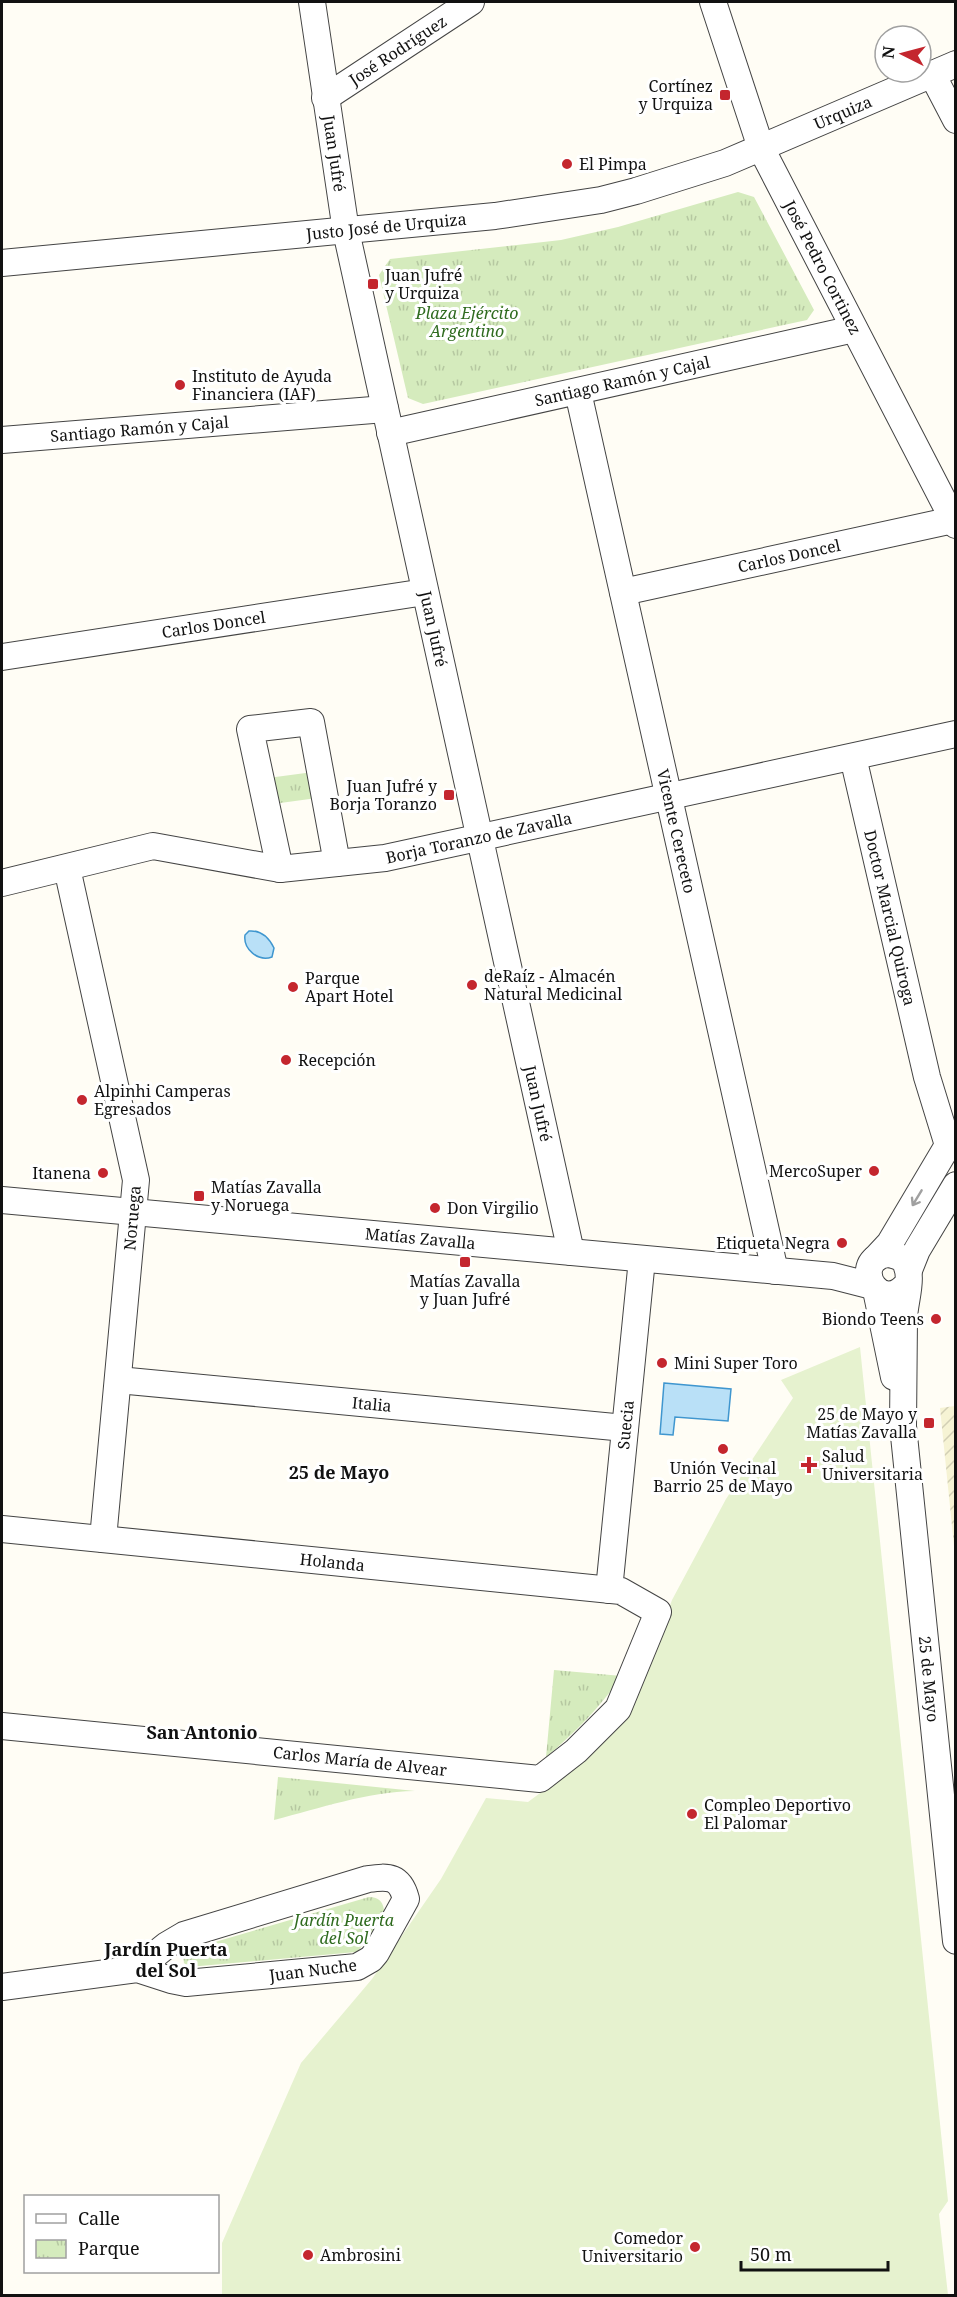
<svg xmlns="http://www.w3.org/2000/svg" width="957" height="2297" viewBox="0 0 957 2297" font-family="'Noto Serif',serif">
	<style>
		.farmland { fill: url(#farmland-furrows) }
		.park { fill: url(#park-tufts) }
		.pitch { fill: #e6f2cf }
		.water { fill: #b9e0f7; stroke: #3f96cf; stroke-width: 1.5 }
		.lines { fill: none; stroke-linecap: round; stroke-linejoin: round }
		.minor-casing { stroke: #444; stroke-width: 28 }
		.minor { stroke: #fff; stroke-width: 26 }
		.oneway { stroke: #a0a0a0 }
		.poi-dot { fill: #c4262e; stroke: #fff; stroke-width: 2 }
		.labels { text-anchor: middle; stroke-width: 6; stroke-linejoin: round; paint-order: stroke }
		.street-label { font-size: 16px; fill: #111; stroke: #fff }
		.poi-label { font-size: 16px; fill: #111; stroke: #fff; text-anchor: start }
		.park-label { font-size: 16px; font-style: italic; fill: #2f6b1f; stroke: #fff }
		.neighbourhood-label { font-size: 18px; font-weight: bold; fill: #111; stroke: #fff }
	</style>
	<defs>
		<pattern id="farmland-furrows" width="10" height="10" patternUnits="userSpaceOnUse" patternTransform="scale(1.5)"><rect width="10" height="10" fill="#f6f3d4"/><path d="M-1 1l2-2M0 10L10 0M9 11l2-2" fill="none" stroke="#d2cfb5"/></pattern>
		<pattern id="park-tufts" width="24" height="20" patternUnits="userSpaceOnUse" patternTransform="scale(1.5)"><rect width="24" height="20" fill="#d5ebbd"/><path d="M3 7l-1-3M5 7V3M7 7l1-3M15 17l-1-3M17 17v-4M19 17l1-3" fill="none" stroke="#b6c8a1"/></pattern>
	</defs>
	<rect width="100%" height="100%" fill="#fffdf5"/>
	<path class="farmland" d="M 955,1406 L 956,1406 L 955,1556 L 940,1408 Z"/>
	<path class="park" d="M 738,192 L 754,197 L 814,310 L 807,320 L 423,404 L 408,398 L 379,275 L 390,259 L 561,240 L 618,227 Z
		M 313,772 L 317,798 L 273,804 L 268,778 Z
		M 554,1670 L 622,1676 C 600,1707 575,1733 546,1757 Z
		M 278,1777 L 415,1791 C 366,1792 321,1808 274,1820 Z
		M 369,1897 C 380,1897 385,1904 384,1915 L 359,1950 L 356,1952 L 189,1967 L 184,1963 L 183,1955 L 191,1949 Z"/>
	<path class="pitch" d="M 860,1347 L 948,2201 L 939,2214 L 948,2295 L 222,2295 L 222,2243 L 301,2063 L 372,1979 L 441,1879 L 486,1798 L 528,1802 L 585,1760 L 629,1715 L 672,1600 L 726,1499 L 793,1398 L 781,1380 Z"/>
	<path class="water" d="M 249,931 C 261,930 269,938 274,948 L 272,957 C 258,962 243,949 245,935 Z
		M 664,1383 L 731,1389 L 728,1421 L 675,1417 L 673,1435 L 660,1434 Z"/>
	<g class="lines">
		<defs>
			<g id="minor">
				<path id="s1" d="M 312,2 L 346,231 L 571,1252"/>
				<path id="s2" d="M 713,2 L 761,148 L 956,525"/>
				<path d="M 932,74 L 956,120"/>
				<path id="s3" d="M 325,98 L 471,2"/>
				<path id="s4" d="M 2,263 L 495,216 L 601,200 L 636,191 L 725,163 L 956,64"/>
				<path id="s5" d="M 578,392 L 775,1271"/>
				<path id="s6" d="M 390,433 L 854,329"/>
				<path id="s7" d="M 2,440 L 385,409"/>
				<path id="s8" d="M 623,592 L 953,520"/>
				<path id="s9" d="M 2,657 L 425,592"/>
				<path id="s10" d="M 853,757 L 927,1077 L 947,1142"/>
				<path d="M 67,868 L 136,1180 L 103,1539"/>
				<path d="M 280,869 L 250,729 L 311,722 L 337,863"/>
				<path id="s11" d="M 2,883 L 153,846 L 280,869 L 385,858 L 956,734"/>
				<path id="s12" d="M 2,1200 L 833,1276 L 872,1286"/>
				<path d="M 876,1258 L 890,1243 L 947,1147"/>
				<path d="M 909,1270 L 917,1250 L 956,1185"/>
				<path id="s13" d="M 908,1283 C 882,1316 852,1269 880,1256 C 888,1252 895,1255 903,1259 C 915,1275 905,1298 904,1318 L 903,1426 L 956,1941"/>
				<path d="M 876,1290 L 894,1377"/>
				<path id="s14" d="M 118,1380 L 625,1428"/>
				<path id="s15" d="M 2,1529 L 621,1591 L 658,1612 L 618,1709 L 576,1751 L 540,1779 L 2,1726"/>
				<path id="s16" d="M 609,1590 L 642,1259"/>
				<path d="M 2,1987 L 137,1969 L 171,1980 L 186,1983 L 357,1967 L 371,1959 L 376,1953 L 406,1899 C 400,1876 389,1876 368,1879 L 184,1935 L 167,1945 L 137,1969"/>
			</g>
		</defs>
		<use href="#minor" class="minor-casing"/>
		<use href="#minor" class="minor"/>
	</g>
	<defs><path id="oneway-shaft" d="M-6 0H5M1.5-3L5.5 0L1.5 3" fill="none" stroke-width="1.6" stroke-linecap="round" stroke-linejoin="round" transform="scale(1.5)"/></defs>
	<use class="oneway" href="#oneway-shaft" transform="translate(917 1198) rotate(121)"/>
	<g class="poi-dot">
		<rect x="719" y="89" width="12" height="12" rx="3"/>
		<circle cx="567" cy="164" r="6"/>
		<rect x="367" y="278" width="12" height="12" rx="3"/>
		<circle cx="180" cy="385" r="6"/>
		<rect x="443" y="789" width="12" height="12" rx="3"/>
		<circle cx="472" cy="985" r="6"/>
		<circle cx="293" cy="987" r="6"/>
		<circle cx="286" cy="1060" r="6"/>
		<circle cx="82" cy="1100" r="6"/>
		<circle cx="874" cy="1171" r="6"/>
		<circle cx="103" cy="1173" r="6"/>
		<rect x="193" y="1190" width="12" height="12" rx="3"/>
		<circle cx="435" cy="1208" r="6"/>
		<circle cx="842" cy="1243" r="6"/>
		<rect x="459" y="1256" width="12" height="12" rx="3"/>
		<circle cx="936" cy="1319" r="6"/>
		<circle cx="662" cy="1363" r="6"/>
		<rect x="923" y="1417" width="12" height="12" rx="3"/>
		<circle cx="723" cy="1449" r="6"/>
		<path d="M806 1456h6v6h6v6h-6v6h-6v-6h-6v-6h6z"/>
		<circle cx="692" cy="1814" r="6"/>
		<circle cx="695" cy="2247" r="6"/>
		<circle cx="308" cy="2255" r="6"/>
	</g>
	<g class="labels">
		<g class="street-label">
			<text dy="6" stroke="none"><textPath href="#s3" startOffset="87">José Rodríguez</textPath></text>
			<text dy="6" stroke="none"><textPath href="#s4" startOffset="860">Urquiza</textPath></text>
			<text dy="6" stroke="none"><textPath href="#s1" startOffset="153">Juan Jufré</textPath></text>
			<text dy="6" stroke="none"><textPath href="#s4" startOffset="386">Justo José de Urquiza</textPath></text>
			<text dy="6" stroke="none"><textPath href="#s2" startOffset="288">José Pedro Cortinez</textPath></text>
			<text dy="6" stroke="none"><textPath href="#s6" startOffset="238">Santiago Ramón y Cajal</textPath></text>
			<text dy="6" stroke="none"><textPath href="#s7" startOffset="138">Santiago Ramón y Cajal</textPath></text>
			<text dy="6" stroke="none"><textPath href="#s8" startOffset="170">Carlos Doncel</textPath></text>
			<text dy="6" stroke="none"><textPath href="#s9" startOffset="214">Carlos Doncel</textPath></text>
			<text dy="6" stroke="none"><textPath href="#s1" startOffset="639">Juan Jufré</textPath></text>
			<text dy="6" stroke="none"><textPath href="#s5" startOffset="450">Vicente Cereceto</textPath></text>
			<text dy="6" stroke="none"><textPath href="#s11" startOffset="486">Borja Toranzo de Zavalla</textPath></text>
			<text dy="6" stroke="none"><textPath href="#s10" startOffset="165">Doctor Marcial Quiroga</textPath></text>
			<text dy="6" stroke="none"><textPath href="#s1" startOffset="1125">Juan Jufré</textPath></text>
			<text transform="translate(132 1218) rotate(-85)" y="6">Noruega</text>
			<text dy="6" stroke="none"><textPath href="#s12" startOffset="420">Matías Zavalla</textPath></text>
			<text dy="6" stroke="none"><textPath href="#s14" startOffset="255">Italia</textPath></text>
			<text dy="6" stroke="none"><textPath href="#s16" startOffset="166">Suecia</textPath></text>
			<text dy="6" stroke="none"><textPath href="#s15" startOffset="332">Holanda</textPath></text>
			<text dy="6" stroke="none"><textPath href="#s13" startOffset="524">25 de Mayo</textPath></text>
			<text transform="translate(360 1761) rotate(6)" y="6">Carlos María de Alvear</text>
			<text transform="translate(313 1970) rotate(-7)" y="6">Juan Nuche</text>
		</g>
		<g class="poi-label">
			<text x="713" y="92" text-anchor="end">Cortínez<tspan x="713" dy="18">y Urquiza</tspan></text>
			<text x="579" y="170">El Pimpa</text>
			<text x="385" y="281">Juan Jufré<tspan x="385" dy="18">y Urquiza</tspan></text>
			<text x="192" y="382">Instituto de Ayuda<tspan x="192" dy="18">Financiera (IAF)</tspan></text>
			<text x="437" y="792" text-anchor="end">Juan Jufré y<tspan x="437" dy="18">Borja Toranzo</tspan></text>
			<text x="484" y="982">deRaíz - Almacén<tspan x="484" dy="18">Natural Medicinal</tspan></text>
			<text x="305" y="984">Parque<tspan x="305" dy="18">Apart Hotel</tspan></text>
			<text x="298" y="1066">Recepción</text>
			<text x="94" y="1097">Alpinhi Camperas<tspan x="94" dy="18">Egresados</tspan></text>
			<text x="862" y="1177" text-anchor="end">MercoSuper</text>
			<text x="91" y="1179" text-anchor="end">Itanena</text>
			<text x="211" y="1193">Matías Zavalla<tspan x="211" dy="18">y Noruega</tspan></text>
			<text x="447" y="1214">Don Virgilio</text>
			<text x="830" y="1249" text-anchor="end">Etiqueta Negra</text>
			<text x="465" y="1287" text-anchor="middle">Matías Zavalla<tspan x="465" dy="18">y Juan Jufré</tspan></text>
			<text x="924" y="1325" text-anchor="end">Biondo Teens</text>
			<text x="674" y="1369">Mini Super Toro</text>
			<text x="917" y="1420" text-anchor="end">25 de Mayo y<tspan x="917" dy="18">Matías Zavalla</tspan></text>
			<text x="822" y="1462">Salud<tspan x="822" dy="18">Universitaria</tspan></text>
			<text x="723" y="1474" text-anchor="middle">Unión Vecinal<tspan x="723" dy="18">Barrio 25 de Mayo</tspan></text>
			<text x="704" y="1811">Compleo Deportivo<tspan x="704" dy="18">El Palomar</tspan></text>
			<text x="683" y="2244" text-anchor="end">Comedor<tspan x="683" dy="18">Universitario</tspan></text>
			<text x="320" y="2261">Ambrosini</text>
		</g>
		<g class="park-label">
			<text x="467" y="319">Plaza Ejército<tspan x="467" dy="18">Argentino</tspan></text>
			<text x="344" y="1926">Jardín Puerta<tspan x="344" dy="18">del Sol</tspan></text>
		</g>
		<g class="neighbourhood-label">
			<text x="339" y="1479">25 de Mayo</text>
			<text x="202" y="1739">San Antonio</text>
			<text x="166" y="1956">Jardín Puerta<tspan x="166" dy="21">del Sol</tspan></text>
		</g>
	</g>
	<rect width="957" height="2297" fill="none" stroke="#111111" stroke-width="6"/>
	<rect x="24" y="2195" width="195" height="78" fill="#ffffff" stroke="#a0a0a0" stroke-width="1.5"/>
	<rect x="36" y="2214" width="30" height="9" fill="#ffffff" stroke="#a0a0a0" stroke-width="1.5"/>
	<text x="78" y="2225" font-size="18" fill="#111111">Calle</text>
	<rect x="36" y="2240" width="30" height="18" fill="url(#park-tufts)" stroke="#a0a0a0" stroke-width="1.5"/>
	<text x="78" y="2255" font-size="18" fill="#111111">Parque</text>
	<g transform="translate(903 54) rotate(276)"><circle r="28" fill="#ffffff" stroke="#a0a0a0" stroke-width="1.5"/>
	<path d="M0-4.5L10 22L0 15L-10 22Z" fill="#c4262e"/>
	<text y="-9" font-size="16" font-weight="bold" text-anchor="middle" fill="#111111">N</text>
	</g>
	<path d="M741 2261v9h147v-9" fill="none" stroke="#111111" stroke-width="3"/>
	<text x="750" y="2261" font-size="18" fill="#111111" stroke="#ffffff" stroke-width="4.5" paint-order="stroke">50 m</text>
</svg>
